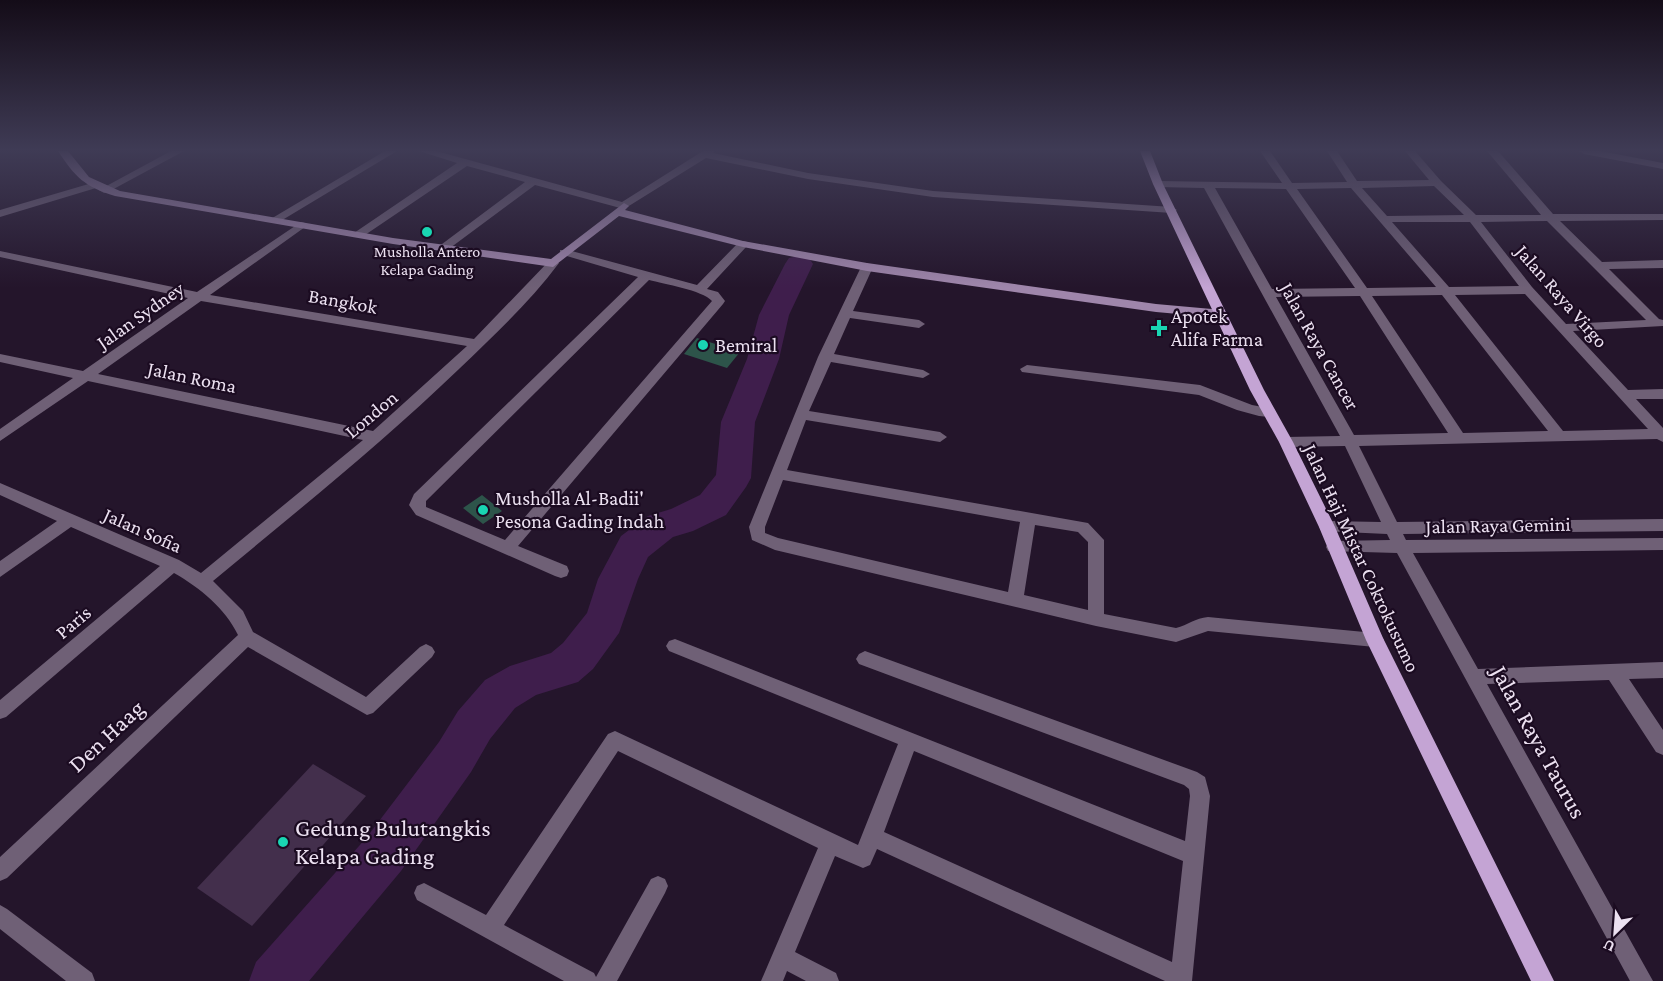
<svg xmlns="http://www.w3.org/2000/svg" width="1663" height="981" viewBox="0 0 1663 981" font-family="'Crimson Pro',serif">
	<style>
		.green { fill: #432f4c }
		.lines { fill: none; stroke-linecap: round; stroke-linejoin: round }
		.river { fill: #3f1e4c; fill-rule: evenodd }
		.building { fill: #2d544a }
		.street { fill: #6f6076; fill-rule: evenodd }
		.secondary { fill: #9f86ab; fill-rule: evenodd }
		.primary { fill: #c4a4d4; fill-rule: evenodd }
		.poi-dot { fill: #19d5b2; stroke: #1b0b21; stroke-width: 2 }
		.labels { text-anchor: middle; stroke-width: 4.5; stroke-linejoin: round; paint-order: stroke }
		.far-poi-label { font-size: 16px; fill: #ece1f1; stroke: #1b0b21 }
		.street-label { font-size: 20px; fill: #ece1f1; stroke: #1b0b21 }
		.poi-label { font-size: 20px; fill: #ece1f1; stroke: #1b0b21; text-anchor: start }
		.near-street-label { font-size: 24px; fill: #ece1f1; stroke: #1b0b21 }
		.near-poi-label { font-size: 24px; fill: #ece1f1; stroke: #1b0b21; text-anchor: start }
	</style>
	<rect width="100%" height="100%" fill="#24152b"/>
	<path class="green" d="M 313,764 L 366,796 L 252,926 L 197,888 Z"/>
	<g class="lines">
		<path class="river" d="M 799,256 L 809,258 L 813,264 L 789,315 L 779,359 L 755,422 L 751,478 L 746,487 L 726,515 L 693,531 L 673,537 L 648,557 L 638,579 L 619,633 L 593,669 L 578,682 L 536,695 L 515,708 L 490,739 L 471,772 L 401,871 L 309,981 L 249,981 L 256,962 L 367,837 L 439,742 L 458,711 L 485,680 L 510,666 L 551,653 L 563,643 L 587,613 L 598,579 L 621,536 L 648,516 L 671,509 L 700,495 L 716,475 L 721,422 L 747,359 L 759,315 L 785,264 L 789,258 Z"/>
	</g>
	<path class="building" d="M 697,338 L 740,352 L 727,368 L 684,354 Z
		M 482,495 L 502,511 L 483,524 L 463,508 Z"/>
	<g class="lines">
		<path class="street" d="M 171,151 L 184,151 L 108,192 L 104,193 L 99,190 Z
			M 385,151 L 397,151 L 279,222 L 275,223 L 269,220 Z
			M 419,151 L 436,151 L 622,202 L 703,151 L 715,151 L 713,153 L 808,173 L 933,191 L 1172,207 L 1177,210 L 1172,213 L 933,197 L 808,179 L 706,158 L 624,209 L 535,185 L 446,251 L 438,251 L 438,247 L 525,182 L 467,166 L 362,237 L 354,237 L 354,233 L 457,163 Z
			M 1260,151 L 1270,151 L 1292,183 L 1347,182 L 1327,151 L 1337,151 L 1357,181 L 1429,180 L 1405,151 L 1415,151 L 1441,181 L 1476,215 L 1541,215 L 1487,151 L 1498,151 L 1553,214 L 1663,214 L 1663,220 L 1560,221 L 1602,262 L 1663,260 L 1663,268 L 1609,269 L 1659,319 L 1663,320 L 1663,326 L 1573,331 L 1628,390 L 1663,389 L 1663,399 L 1636,399 L 1663,428 L 1663,442 L 1657,439 L 1359,446 L 1397,522 L 1663,519 L 1663,531 L 1403,534 L 1406,540 L 1663,538 L 1663,550 L 1413,553 L 1478,669 L 1663,662 L 1663,678 L 1629,679 L 1663,730 L 1663,755 L 1656,752 L 1609,680 L 1487,684 L 1653,981 L 1630,981 L 1397,553 L 1328,551 L 1326,547 L 1328,543 L 1334,541 L 1390,540 L 1387,534 L 1322,531 L 1319,527 L 1322,523 L 1327,521 L 1381,522 L 1345,446 L 1286,447 L 1279,442 L 1286,437 L 1340,436 L 1204,188 L 1158,187 L 1153,184 L 1158,181 L 1282,183 ZM 1434,186 L 1464,215 L 1387,216 L 1362,188 ZM 1215,188 L 1286,189 L 1355,288 L 1272,289 ZM 1351,188 L 1436,287 L 1367,288 L 1297,189 ZM 1547,221 L 1646,320 L 1566,324 L 1532,287 L 1481,222 ZM 1392,222 L 1470,222 L 1519,286 L 1449,287 ZM 1525,294 L 1648,429 L 1563,431 L 1455,295 ZM 1442,295 L 1548,431 L 1463,433 L 1372,296 ZM 1360,296 L 1448,433 L 1354,435 L 1276,297 Z
			M 1579,151 L 1600,151 L 1663,163 L 1663,169 L 1584,154 Z
			M 92,183 L 96,184 L 96,188 L 0,217 L 0,210 Z
			M 301,222 L 305,223 L 305,227 L 210,295 L 474,339 L 549,261 L 553,259 L 559,263 C 530,302 493,336 459,369 C 381,444 296,512 213,581 L 243,611 L 253,632 L 366,697 L 420,647 L 426,644 L 432,647 L 435,652 L 432,657 L 373,713 L 367,715 L 248,647 L 7,878 L 0,881 L 0,857 L 238,635 C 225,608 200,588 174,573 L 6,717 L 0,719 L 0,700 L 160,566 L 71,527 L 0,577 L 0,561 L 57,521 L 0,495 L 0,483 L 179,560 L 201,573 L 363,440 L 88,381 L 0,441 L 0,429 L 73,378 L 0,362 L 0,354 L 83,371 L 188,298 L 0,257 L 0,251 L 197,292 ZM 201,301 L 467,346 L 373,431 L 98,374 Z
			M 743,241 L 747,242 L 747,246 L 707,289 L 718,292 L 725,301 L 723,304 L 518,546 L 567,566 L 569,571 L 567,576 L 561,578 L 555,576 L 416,515 L 409,505 L 414,494 L 638,277 L 560,254 L 560,250 L 568,250 L 697,285 L 739,242 ZM 649,280 C 664,284 702,290 712,301 L 505,540 L 426,507 L 426,501 Z
			M 867,263 L 873,267 L 853,311 L 919,320 L 925,324 L 919,328 L 850,318 L 834,354 L 923,370 L 930,374 L 923,378 L 831,362 L 809,411 L 940,432 L 947,437 L 940,442 L 806,420 L 787,470 L 1088,523 L 1104,540 L 1104,614 L 1176,628 C 1188,625 1195,618 1208,617 L 1375,633 L 1381,635 L 1384,640 L 1381,645 L 1375,647 L 1208,631 L 1176,642 L 1096,626 L 775,550 L 752,540 L 749,527 L 818,357 L 861,267 ZM 783,480 L 1020,522 L 1008,592 L 778,538 L 765,533 L 765,527 ZM 1035,525 L 1078,532 L 1088,542 L 1088,610 L 1024,595 Z
			M 1027,365 L 1200,385 L 1252,405 L 1274,409 L 1276,412 L 1269,417 L 1259,416 L 1237,410 L 1199,395 L 1022,372 L 1020,369 Z
			M 675,639 L 1185,841 L 1190,796 L 1189,789 L 1184,785 L 859,664 L 856,659 L 859,654 L 865,651 L 1197,772 L 1205,777 L 1210,796 L 1192,981 L 1165,981 L 877,849 L 870,865 L 863,868 L 835,856 L 795,952 L 836,973 L 839,981 L 806,981 L 787,971 L 783,981 L 761,981 L 818,848 L 618,751 L 504,925 L 594,973 L 596,977 L 651,879 L 658,876 L 665,879 L 668,886 L 665,893 L 617,981 L 564,981 L 417,900 L 414,893 L 417,886 L 424,883 L 486,915 L 608,734 L 615,731 L 858,845 L 898,744 L 669,651 L 666,646 L 669,641 ZM 914,751 L 1183,861 L 1172,962 L 884,832 Z
			M 0,905 L 7,909 L 92,973 L 95,981 L 66,981 L 0,929 Z"/>
		<path class="secondary" d="M 58,151 L 68,151 L 89,177 L 120,191 L 393,238 L 551,259 L 624,203 L 629,206 L 625,210 L 743,241 L 867,263 L 1156,304 L 1223,310 L 1229,314 L 1223,318 L 1156,312 L 867,271 L 743,247 L 619,216 L 553,267 L 393,244 L 115,196 C 85,187 75,177 58,151 Z"/>
		<path class="primary" d="M 1140,151 L 1150,151 L 1163,184 L 1264,390 L 1293,442 L 1335,527 L 1383,638 L 1554,981 L 1531,981 L 1366,640 L 1319,527 L 1279,442 L 1250,390 L 1153,184 Z"/>
	</g>
	<linearGradient id="sky" x2="0" y2="1"><stop stop-color="#140c18"/><stop offset="0.52" stop-color="#3f3b55"/><stop offset="1" stop-color="#3f3b55" stop-opacity="0"/></linearGradient>
	<rect width="1663" height="288" fill="url(#sky)"/>
	<g class="poi-dot">
		<circle cx="427" cy="232" r="6"/>
		<path d="M1156 319h6v6h6v6h-6v6h-6v-6h-6v-6h6z"/>
		<circle cx="703" cy="345" r="6"/>
		<circle cx="483" cy="510" r="6"/>
		<circle cx="283" cy="842" r="6"/>
	</g>
	<g class="labels">
		<g class="far-poi-label">
			<text x="427" y="257">Musholla Antero<tspan x="427" dy="18">Kelapa Gading</tspan></text>
		</g>
		<g class="street-label">
			<text transform="translate(1562 296) rotate(49)" y="7">Jalan Raya Virgo</text>
			<text transform="translate(343 301) rotate(10)" y="7">Bangkok</text>
			<text transform="translate(140 315) rotate(-35)" y="7">Jalan Sydney</text>
			<text transform="translate(1320 346) rotate(61)" y="7">Jalan Raya Cancer</text>
			<text transform="translate(192 377) rotate(12)" y="7">Jalan Roma</text>
			<text transform="translate(371 414) rotate(-40)" y="7">London</text>
			<text transform="translate(1498 525) rotate(-1)" y="7">Jalan Raya Gemini</text>
			<text transform="translate(143 530) rotate(24)" y="7">Jalan Sofia</text>
			<text transform="translate(1362 558) rotate(65)" y="7">Jalan Haji Mistar Cokrokusumo</text>
			<text transform="translate(73 622) rotate(-40)" y="7">Paris</text>
		</g>
		<g class="poi-label">
			<text x="1171" y="323">Apotek<tspan x="1171" dy="23">Alifa Farma</tspan></text>
			<text x="715" y="352">Bemiral</text>
			<text x="495" y="505">Musholla Al-Badii'<tspan x="495" dy="23">Pesona Gading Indah</tspan></text>
		</g>
		<g class="near-street-label">
			<text transform="translate(106 736) rotate(-43)" y="8">Den Haag</text>
			<text transform="translate(1539 742) rotate(61)" y="8">Jalan Raya Taurus</text>
		</g>
		<g class="near-poi-label">
			<text x="295" y="836">Gedung Bulutangkis<tspan x="295" dy="28">Kelapa Gading</tspan></text>
		</g>
	</g>
	<g transform="translate(1615 933) rotate(205)" stroke="#1b0b21" stroke-width="4.5" paint-order="stroke">
	<path d="M0-4.5L10 22L0 15L-10 22Z" fill="#ece1f1"/>
	<text y="-9" font-size="16" font-weight="bold" text-anchor="middle" fill="#ece1f1">U</text>
	</g>
</svg>
